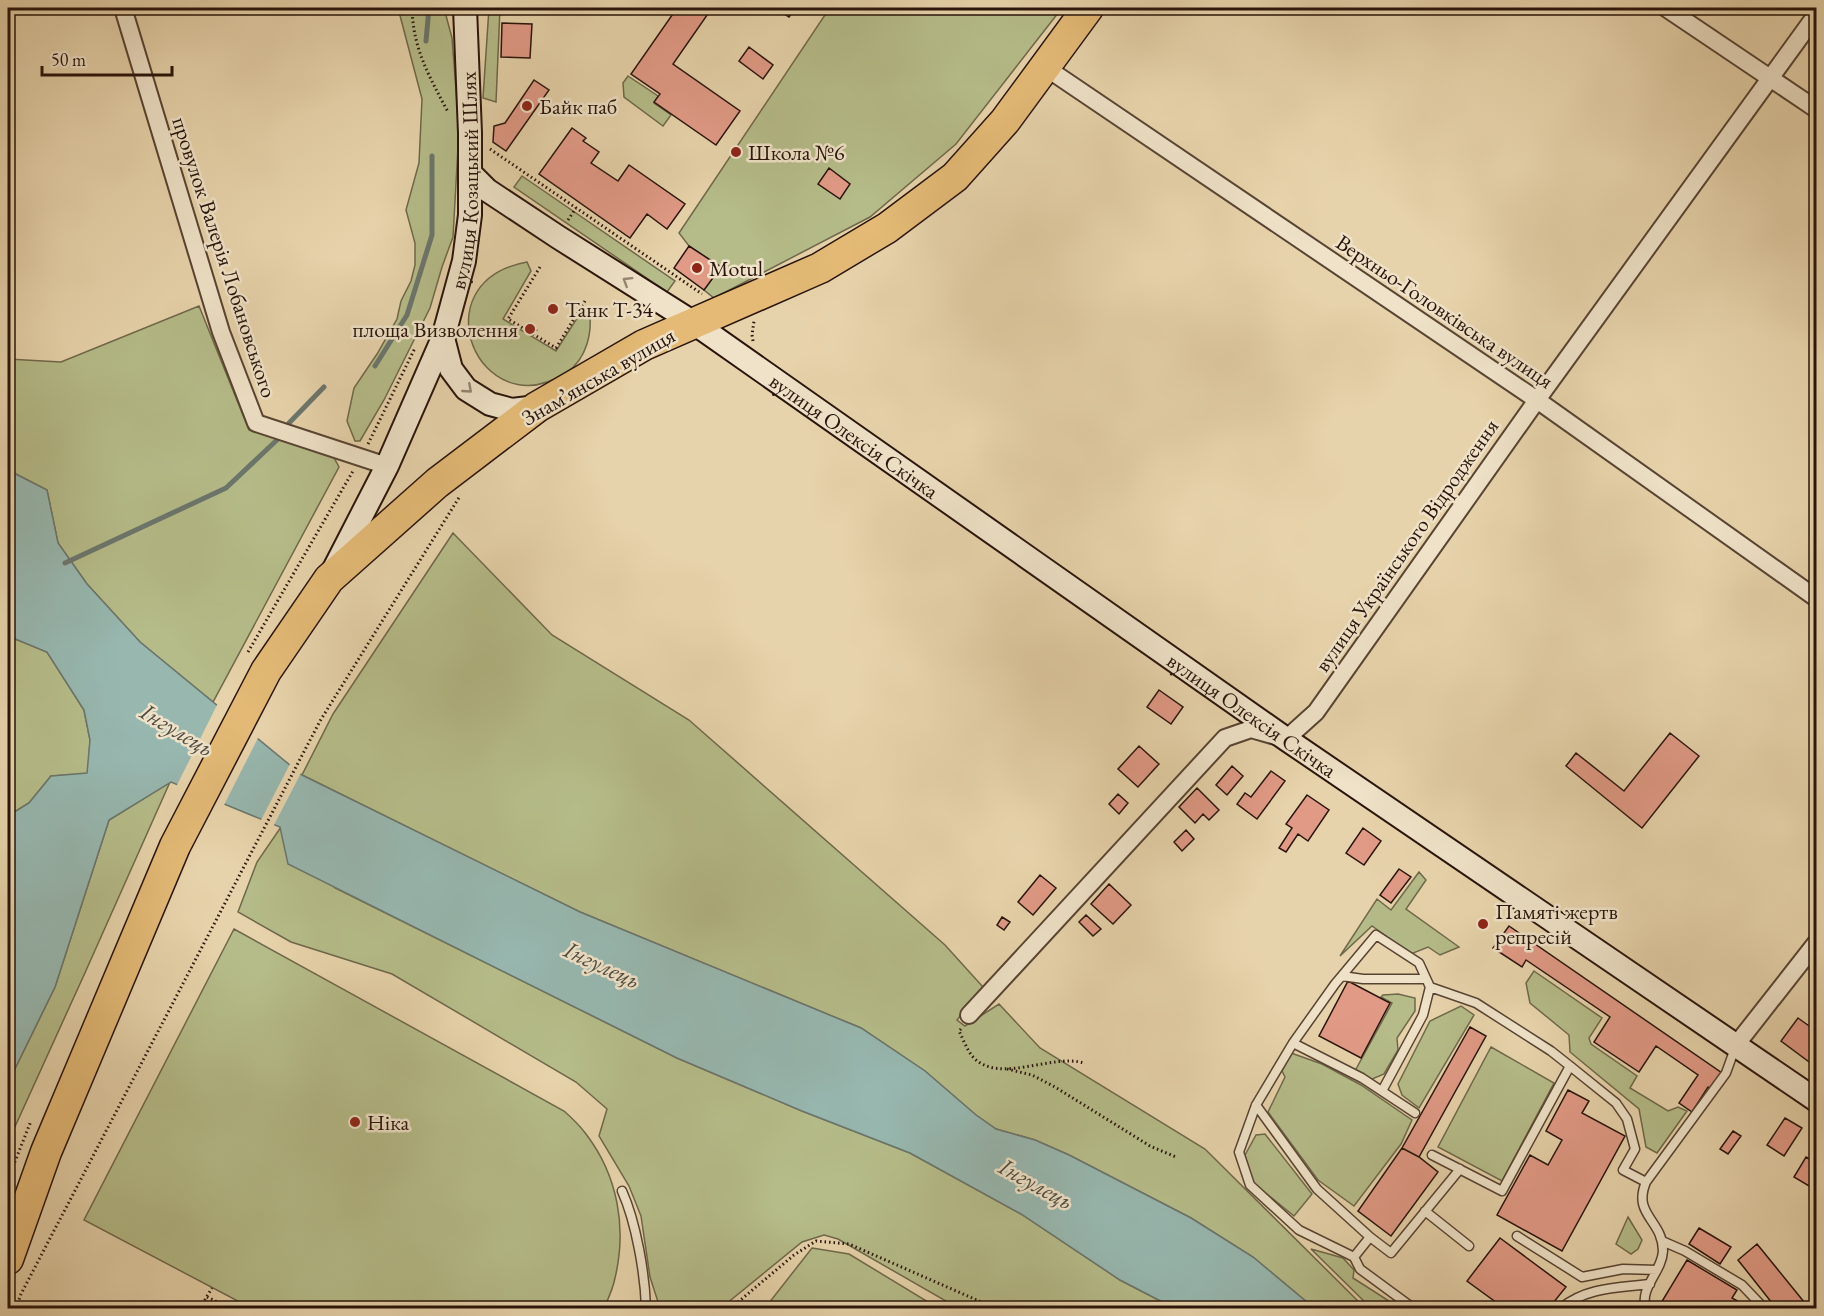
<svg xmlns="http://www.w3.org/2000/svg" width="1824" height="1316" viewBox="0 0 1824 1316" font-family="'EB Garamond',serif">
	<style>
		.green { fill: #b5bc89; stroke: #6f684a; stroke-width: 1.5 }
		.water { fill: #97b7af; stroke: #6b766d; stroke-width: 1.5 }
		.pier { fill: #e7d3ab }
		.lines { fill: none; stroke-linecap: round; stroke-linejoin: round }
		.stream { stroke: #6b766d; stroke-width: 5 }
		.building { fill: #e19a86; stroke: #29140b; stroke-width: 1.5 }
		.lane-casing { stroke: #584433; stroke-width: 11 }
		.street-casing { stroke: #584433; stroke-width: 20 }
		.secondary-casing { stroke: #29140b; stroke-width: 26 }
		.highway-casing { stroke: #29140b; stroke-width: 33 }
		.path { stroke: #29140b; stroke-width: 3; stroke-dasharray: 1.5 3; stroke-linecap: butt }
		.lane { stroke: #efe2c8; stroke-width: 8 }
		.street { stroke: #efe2c8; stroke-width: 16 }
		.secondary { stroke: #efe2c8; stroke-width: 22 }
		.highway { stroke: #e4ba76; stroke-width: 30 }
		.oneway { stroke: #968573 }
		.poi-dot { fill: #8f2418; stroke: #efe2c8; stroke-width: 2 }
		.labels { text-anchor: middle; stroke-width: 5; stroke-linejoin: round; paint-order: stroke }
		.poi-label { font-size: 22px; fill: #29140b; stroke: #efe2c8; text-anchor: start }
		.street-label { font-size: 22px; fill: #29140b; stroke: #efe2c8 }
		.water-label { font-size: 24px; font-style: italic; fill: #504d44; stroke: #efe2c8 }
	</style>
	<rect width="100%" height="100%" fill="#e7d3ab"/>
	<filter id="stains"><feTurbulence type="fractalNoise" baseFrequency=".00333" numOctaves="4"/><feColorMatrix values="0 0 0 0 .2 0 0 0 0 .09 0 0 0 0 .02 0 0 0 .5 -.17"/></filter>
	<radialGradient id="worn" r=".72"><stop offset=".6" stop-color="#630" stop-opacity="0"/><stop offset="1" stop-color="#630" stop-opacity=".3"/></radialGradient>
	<path class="green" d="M 398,8 L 444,8 L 452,38 L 459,129 L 453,237 L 442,267 L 430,308 L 384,400 L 360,441 L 355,441 L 347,421 L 354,388 L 377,354 L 397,319 L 401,301 L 411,281 L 415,265 L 415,243 L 406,210 L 419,163 L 422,99 Z
		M 489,8 L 500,8 L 496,102 L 483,98 Z
		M 828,8 L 1062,8 L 956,144 L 870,217 L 714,298 L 704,290 L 720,267 L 689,246 L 679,233 L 827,12 Z
		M 628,76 L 658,96 L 654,103 L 671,115 L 663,126 L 624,97 L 623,83 Z
		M 522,176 L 675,281 L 667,292 L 514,187 Z
		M 527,262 L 531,271 L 503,319 L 556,351 L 583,309 L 589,308 C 593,332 587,359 566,373 C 479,428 418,282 527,262 Z
		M 199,306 L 249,430 L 333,456 L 339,467 L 213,702 L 140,642 L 87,584 L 58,543 L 47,490 L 8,470 L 8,359 L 61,362 Z
		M 453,533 L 552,635 L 689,720 L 945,945 L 983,987 L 957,1020 L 965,1026 L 999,1004 L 1040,1048 L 1205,1149 L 1365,1308 L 1314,1308 L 1253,1257 L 1191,1218 L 1069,1155 L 1035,1140 L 996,1129 L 976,1115 L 925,1071 L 861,1028 L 580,912 L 302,775 L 333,714 Z
		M 8,636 L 47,652 L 84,710 L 90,740 L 88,774 L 51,776 L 29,803 L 8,816 Z
		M 170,782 L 84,975 L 8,1142 L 8,1083 L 55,987 L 109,820 Z
		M 281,827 L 335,888 L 677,1058 L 802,1111 L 910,1153 L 1021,1214 L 1120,1280 L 1174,1308 L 958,1308 L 838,1239 L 824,1235 L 802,1242 L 721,1308 L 660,1308 L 650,1277 L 641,1216 L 629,1186 L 599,1136 L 607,1109 L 576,1082 L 392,974 L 291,942 L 238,912 L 257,862 Z
		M 1419,872 L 1426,880 L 1406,909 L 1459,947 L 1440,955 L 1428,947 L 1411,954 L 1372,926 L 1340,956 L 1377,899 L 1391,910 Z
		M 234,929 L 564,1111 C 572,1118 580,1126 586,1134 C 618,1176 627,1228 615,1278 C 613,1289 608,1299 604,1308 L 251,1308 L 84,1220 Z
		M 1534,971 L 1602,1018 L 1589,1038 L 1591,1044 L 1637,1076 L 1630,1088 L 1668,1111 L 1678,1107 L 1687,1111 L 1657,1153 L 1646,1147 L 1639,1109 L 1570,1052 L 1569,1035 L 1530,1003 L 1526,983 Z
		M 1398,994 L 1415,998 L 1415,1011 L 1397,1038 L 1398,1050 L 1384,1074 L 1370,1080 L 1355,1071 L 1392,1003 L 1381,997 L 1383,995 Z
		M 1461,1006 L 1474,1015 L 1419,1108 L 1402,1095 L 1398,1084 L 1430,1021 Z
		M 1491,1047 L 1554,1083 L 1502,1181 L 1438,1147 Z
		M 1291,1053 L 1322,1064 L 1361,1085 L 1412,1120 L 1401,1144 L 1354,1206 L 1318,1180 L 1268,1112 L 1285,1077 L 1282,1071 Z
		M 1265,1134 L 1312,1194 L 1294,1216 L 1252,1182 L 1245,1155 L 1256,1135 Z
		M 1628,1217 L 1642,1240 L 1638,1249 L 1631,1254 L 1616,1244 Z
		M 812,1248 L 849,1254 L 938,1308 L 765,1308 Z
		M 1311,1249 L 1343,1258 L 1354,1270 L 1353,1278 L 1400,1308 L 1371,1308 Z"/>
	<path class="water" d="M 8,470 L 47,490 L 58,543 L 87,584 L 140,642 L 302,775 L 580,912 L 861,1028 L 925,1071 L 976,1115 L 996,1129 L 1035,1140 L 1069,1155 L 1191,1218 L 1253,1257 L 1314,1308 L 1174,1308 L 1120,1280 L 1021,1214 L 910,1153 L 802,1111 L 677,1058 L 288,864 L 280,827 L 171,782 L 109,820 L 55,987 L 8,1083 L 8,816 L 29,803 L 51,776 L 87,773 L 90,740 L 84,710 L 47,652 L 8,636 Z"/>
	<path class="pier" d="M 218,703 L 259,736 L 223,807 L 176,787 Z
		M 291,762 L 302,771 L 273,827 L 260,822 Z"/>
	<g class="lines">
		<path class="stream" d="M 426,41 L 429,8
			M 375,366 L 407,315 L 432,235 L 432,156
			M 289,423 L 324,387
			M 65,563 L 226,488 L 279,438"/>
	</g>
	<path class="building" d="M 677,8 L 712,8 L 673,64 L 740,111 L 716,145 L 654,102 L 660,94 L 631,74 Z
		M 775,8 L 796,8 L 789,17 Z
		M 502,23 L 532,24 L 530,58 L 501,57 Z
		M 749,47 L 773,65 L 763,79 L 739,61 Z
		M 534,80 L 549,90 L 506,151 L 493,142 L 494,126 L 505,123 Z
		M 572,128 L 586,138 L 583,141 L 599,152 L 591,163 L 618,181 L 629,165 L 685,204 L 667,229 L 647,214 L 630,238 L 539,174 Z
		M 829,168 L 850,184 L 840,199 L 818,184 Z
		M 689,246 L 721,267 L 704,290 L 674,268 Z
		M 1159,690 L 1183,707 L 1171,724 L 1147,707 Z
		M 1670,733 L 1699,756 L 1642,828 L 1566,766 L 1576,753 L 1624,791 Z
		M 1139,746 L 1159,764 L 1138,787 L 1118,769 Z
		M 1232,766 L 1243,776 L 1227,795 L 1216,785 Z
		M 1271,771 L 1285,781 L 1257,819 L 1237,804 L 1245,793 L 1251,797 Z
		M 1197,788 L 1219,810 L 1209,820 L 1203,814 L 1195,823 L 1179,807 Z
		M 1118,794 L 1128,803 L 1119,814 L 1109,804 Z
		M 1307,795 L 1329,810 L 1308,841 L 1298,834 L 1286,852 L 1279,848 L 1292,828 L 1286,824 Z
		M 1363,828 L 1381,841 L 1364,865 L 1346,853 Z
		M 1186,830 L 1194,839 L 1182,851 L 1174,842 Z
		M 1399,869 L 1411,877 L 1391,903 L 1380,895 Z
		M 1040,875 L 1056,888 L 1033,915 L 1018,902 Z
		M 1109,884 L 1131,905 L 1113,924 L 1091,904 Z
		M 1086,915 L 1101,929 L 1093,936 L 1079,922 Z
		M 1002,917 L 1010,922 L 1004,930 L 997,925 Z
		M 1509,926 L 1722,1073 L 1711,1089 L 1708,1087 L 1692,1112 L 1679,1103 L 1698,1075 L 1656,1046 L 1639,1072 L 1594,1042 L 1610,1017 L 1526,960 L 1522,967 L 1493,948 Z
		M 1348,981 L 1390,1003 L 1361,1058 L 1319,1036 Z
		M 1798,1018 L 1816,1031 L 1816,1067 L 1781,1041 Z
		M 1470,1027 L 1486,1036 L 1419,1157 L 1402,1148 Z
		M 1568,1090 L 1589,1101 L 1582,1113 L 1625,1136 L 1562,1251 L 1497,1215 L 1530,1155 L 1548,1165 L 1562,1140 L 1546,1131 Z
		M 1785,1118 L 1802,1128 L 1784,1156 L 1767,1145 Z
		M 1733,1131 L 1741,1136 L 1728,1154 L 1720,1149 Z
		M 1402,1148 L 1419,1157 L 1438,1172 L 1391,1236 L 1358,1211 Z
		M 1806,1157 L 1816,1163 L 1816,1173 L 1809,1186 L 1794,1177 Z
		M 1699,1228 L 1731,1247 L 1720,1264 L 1689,1244 Z
		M 1500,1238 L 1566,1287 L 1549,1308 L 1504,1308 L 1467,1281 Z
		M 1757,1244 L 1809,1308 L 1776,1308 L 1738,1260 Z
		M 1687,1260 L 1737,1290 L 1732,1298 L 1750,1308 L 1658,1308 Z"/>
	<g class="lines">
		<defs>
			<path id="lane" d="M 1342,976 L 1363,979 L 1426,979
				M 1293,1043 L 1362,1078 L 1415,1113
				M 1382,1091 L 1423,1015 L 1430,987
				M 1256,1105 L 1317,1189 L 1370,1237 L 1354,1257 L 1299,1230 L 1250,1185 L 1239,1152 L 1256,1105 L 1293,1043 L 1335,984 L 1376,935 L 1419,963 L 1430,987 L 1476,1003 L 1551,1051 L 1570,1066 L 1616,1103 L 1627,1119 L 1635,1149 L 1623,1170 L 1646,1182
				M 1432,1155 L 1502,1191 L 1570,1066
				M 622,1191 C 636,1222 645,1274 646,1308
				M 1425,1211 L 1469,1246
				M 1517,1236 L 1582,1277 L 1623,1269 L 1657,1270
				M 1370,1237 L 1391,1253 L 1460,1169
				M 1662,1241 L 1685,1251 L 1742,1285 L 1764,1308
				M 1354,1257 L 1360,1269 L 1413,1308
				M 1561,1308 C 1587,1287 1617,1288 1650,1284
				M 1646,1308 C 1639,1288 1662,1272 1663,1251 C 1663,1220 1632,1215 1646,1182 L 1726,1073 L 1735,1048"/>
			<path id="street" d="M 123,8 L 221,332 L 256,423 L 387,466
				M 1666,8 L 1816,109
				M 1045,67 L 1537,400 L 1816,598
				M 969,1015 L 1225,738 L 1251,729 L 1286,739 L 1316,712 L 1537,400 L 1816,15
				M 1736,1045 L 1816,943"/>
			<g id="secondary">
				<path id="s1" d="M 470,173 L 487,190 L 558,237 L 694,323 L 1286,739 L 1816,1100"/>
				<path d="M 443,338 L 451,369 L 466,389 L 490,404 L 512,410 L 537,407"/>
				<path id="s2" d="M 334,569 L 387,466 L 443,338 L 464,261 L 470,215 L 470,133 L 465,8"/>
			</g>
			<path id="highway" d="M 8,1259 L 46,1152 L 175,846 L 266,671 L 329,579 L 437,483 L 537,407 L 644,345 L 820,268 L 887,228 L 955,177 L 1005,121 L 1088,8"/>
		</defs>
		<use href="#lane" class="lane-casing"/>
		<use href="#street" class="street-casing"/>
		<use href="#secondary" class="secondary-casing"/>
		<use href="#highway" class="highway-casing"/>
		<path class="path" d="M 412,8 C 413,49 429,76 448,112
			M 490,149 L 702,294
			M 568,220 L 576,208
			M 540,267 L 508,319 L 556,348 L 585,301
			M 533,334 L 538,327
			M 753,341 L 752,335 L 754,321
			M 368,444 L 415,348
			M 248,652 L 353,471
			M 961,1029 L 959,1031 C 963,1039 967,1050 973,1057 C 999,1085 1052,1053 1084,1063
			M 1007,1069 L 1032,1075 L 1055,1087 L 1150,1146 L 1176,1157
			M 8,1179 L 31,1121
			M 207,1297 L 230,1308
			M 16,1308 L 21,1294 L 320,721 L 460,496
			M 200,1308 L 212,1288
			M 731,1308 L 794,1255 L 816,1241 L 849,1244 L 995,1308"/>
		<use href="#lane" class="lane"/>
		<use href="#street" class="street"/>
		<use href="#secondary" class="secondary"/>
		<use href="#highway" class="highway"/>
	</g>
	<defs><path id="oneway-chevron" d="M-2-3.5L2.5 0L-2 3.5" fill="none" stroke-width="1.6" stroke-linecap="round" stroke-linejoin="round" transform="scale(1.5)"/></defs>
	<g class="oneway">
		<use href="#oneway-chevron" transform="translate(627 281) rotate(-148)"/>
		<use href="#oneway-chevron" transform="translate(468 389) rotate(41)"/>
	</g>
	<g class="poi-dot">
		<circle cx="527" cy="106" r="6"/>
		<circle cx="736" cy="152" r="6"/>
		<circle cx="697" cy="268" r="6"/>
		<circle cx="553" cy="309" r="6"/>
		<circle cx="530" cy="329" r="6"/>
		<circle cx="1483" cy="924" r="6"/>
		<circle cx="355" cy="1122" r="6"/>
	</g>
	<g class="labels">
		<g class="poi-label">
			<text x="539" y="114">Байк паб</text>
			<text x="748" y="160">Школа №6</text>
			<text x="709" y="276">Motul</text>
			<text x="565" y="317">Танк Т-34</text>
			<text x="518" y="337" text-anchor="end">площа Визволення</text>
			<text x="1495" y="919">Памяті жертв<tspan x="1495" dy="25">репресій</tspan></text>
			<text x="367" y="1130">Ніка</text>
		</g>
		<g class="street-label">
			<text dy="8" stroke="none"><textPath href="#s2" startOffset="416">вулиця Козацький Шлях</textPath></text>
			<text transform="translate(225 257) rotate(72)" y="8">провулок Валерія Лобановського</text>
			<text transform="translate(1445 311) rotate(34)" y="8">Верхньо-Головківська вулиця</text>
			<text transform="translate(598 376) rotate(-30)" y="8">Знамʼянська вулиця</text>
			<text dy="8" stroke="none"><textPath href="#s1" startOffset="466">вулиця Олексія Скічка</textPath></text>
			<text transform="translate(1406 545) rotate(-55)" y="8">вулиця Українського Відродження</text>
			<text dy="8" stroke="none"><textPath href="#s1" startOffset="952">вулиця Олексія Скічка</textPath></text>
		</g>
		<g class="water-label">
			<text transform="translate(177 730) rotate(31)" y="8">Інгулець</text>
			<text transform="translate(602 965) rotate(25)" y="8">Інгулець</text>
			<text transform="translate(1036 1184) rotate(29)" y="8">Інгулець</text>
		</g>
	</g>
	<rect width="1824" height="1316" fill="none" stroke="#e7d3ab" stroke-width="30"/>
	<rect x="9" y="9" width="1806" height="1298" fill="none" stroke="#29140b" stroke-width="3"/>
	<rect x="15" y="15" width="1794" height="1286" fill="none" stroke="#29140b" stroke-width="1.5"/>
	<path d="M42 66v9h130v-9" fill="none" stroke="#29140b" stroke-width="3"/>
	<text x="51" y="66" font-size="18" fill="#29140b" stroke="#efe2c8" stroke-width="4.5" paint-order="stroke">50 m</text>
	<rect width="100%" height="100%" filter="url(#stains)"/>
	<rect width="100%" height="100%" fill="url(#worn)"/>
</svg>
